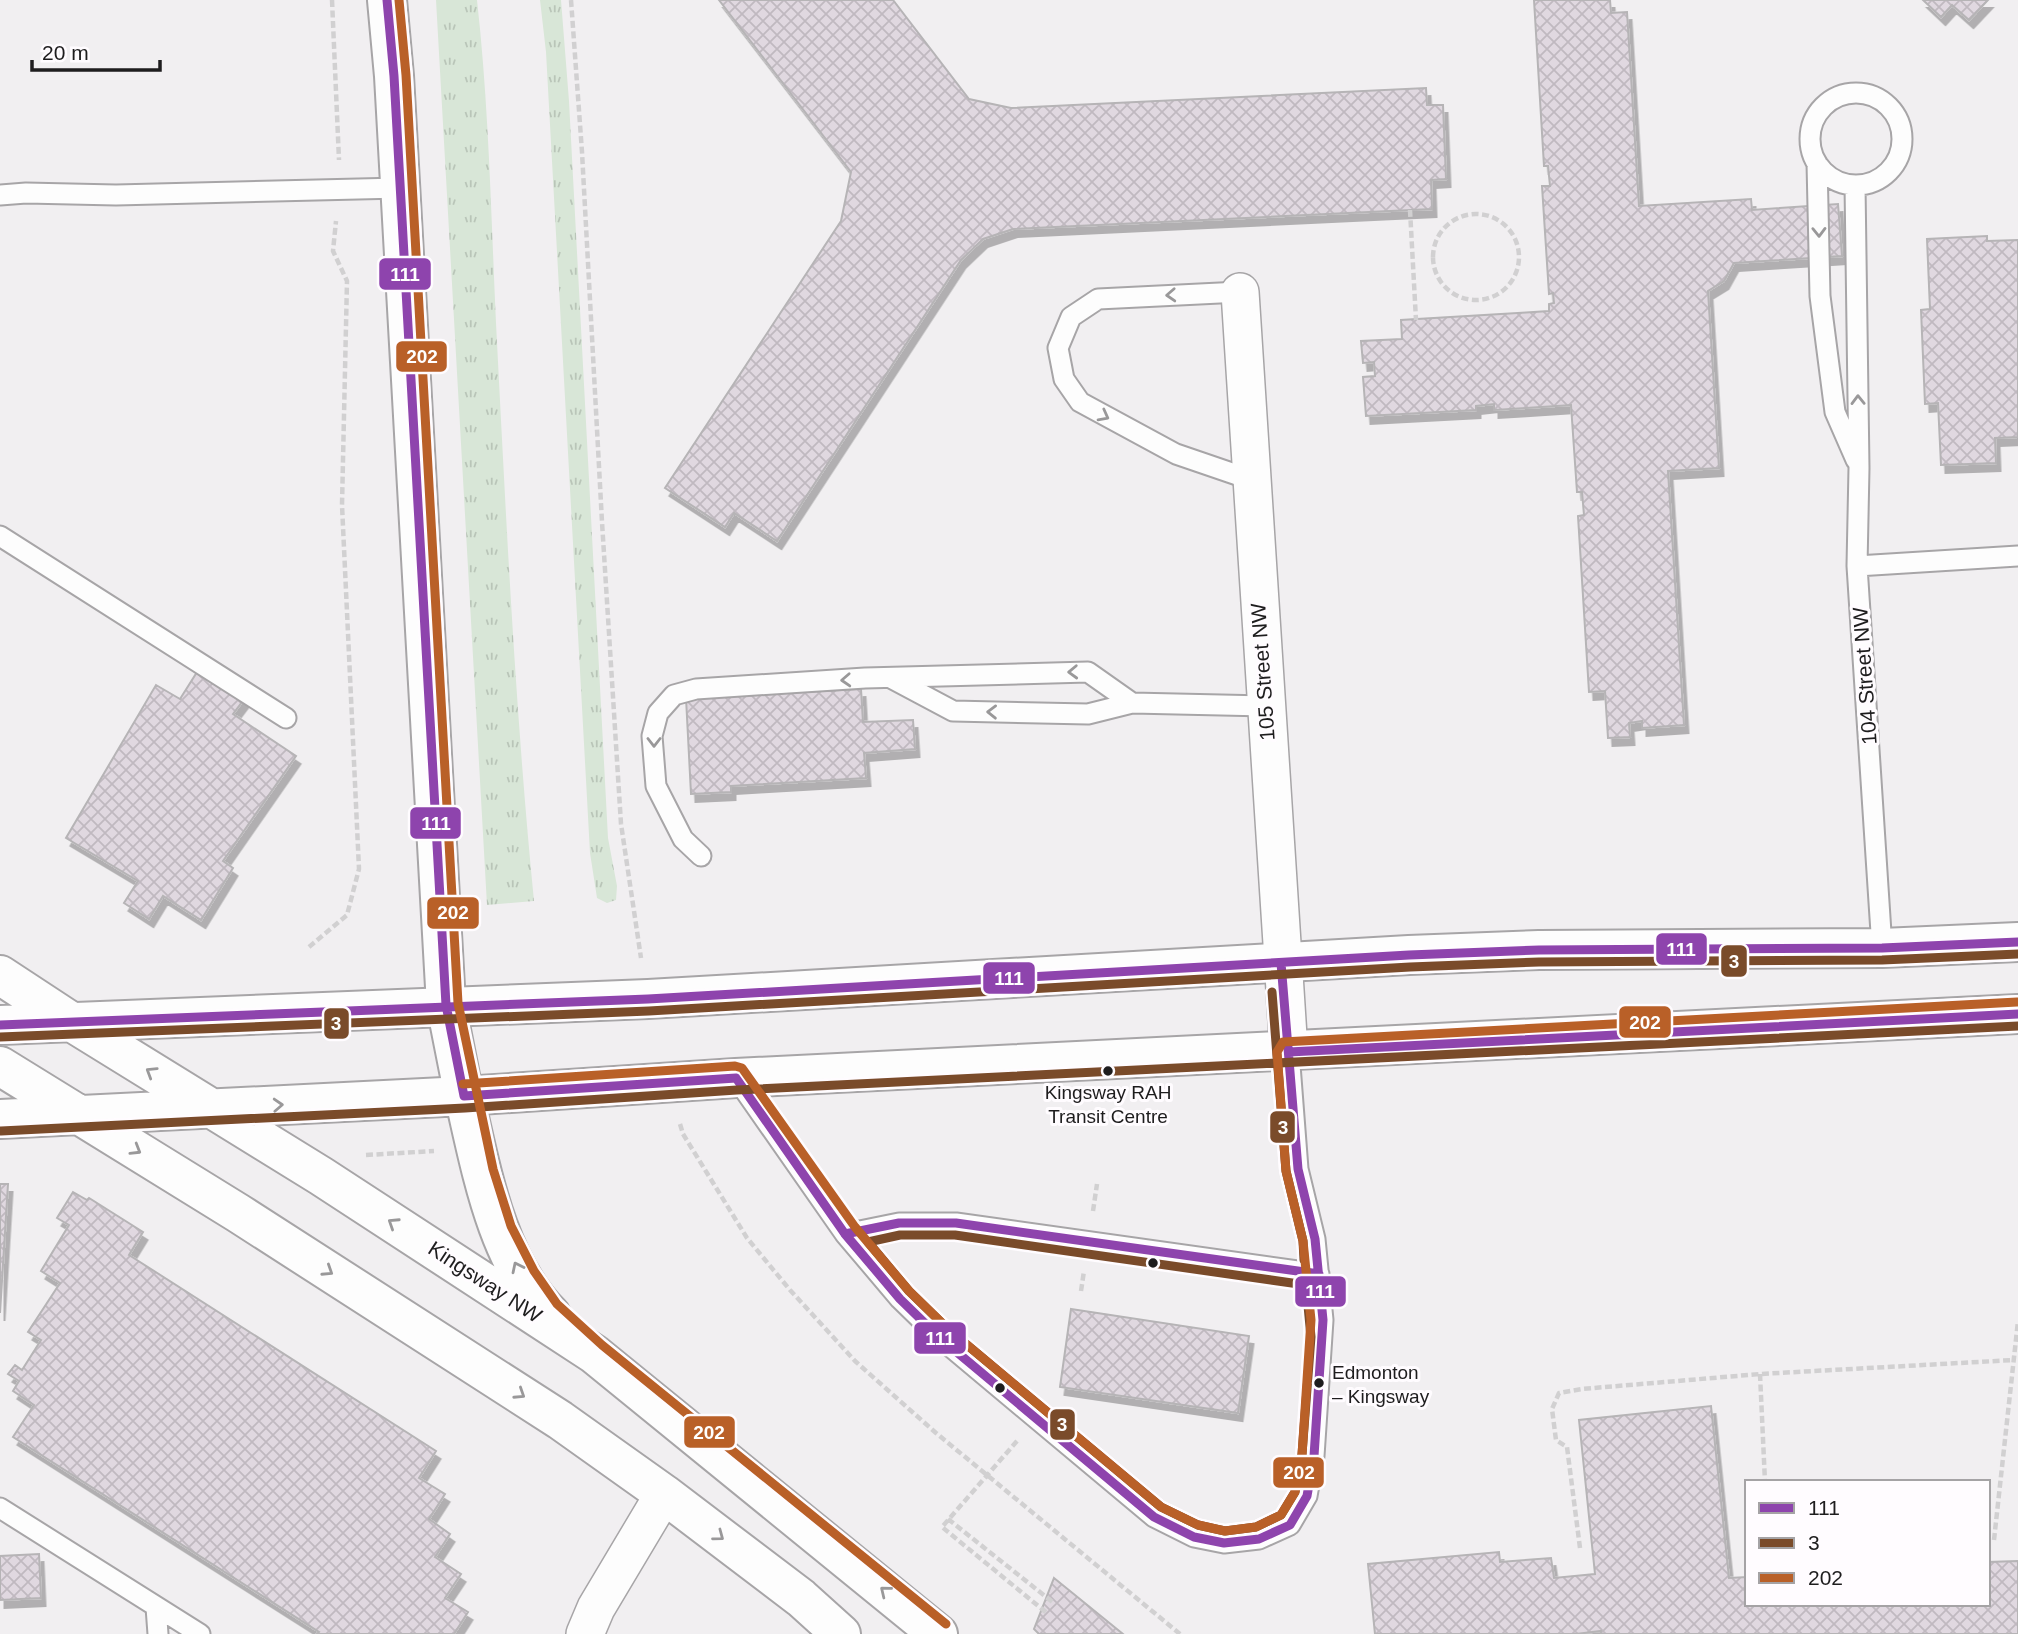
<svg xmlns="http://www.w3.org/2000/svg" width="2018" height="1634" viewBox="0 0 2018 1634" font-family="Helvetica,sans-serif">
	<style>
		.grass { fill: url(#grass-tufts) }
		.building { fill: url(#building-cross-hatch); stroke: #b6b4b6; stroke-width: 2; filter: url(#shadow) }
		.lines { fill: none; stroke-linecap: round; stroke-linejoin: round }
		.service-casing { stroke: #a7a5a7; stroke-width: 23 }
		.minor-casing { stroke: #a7a5a7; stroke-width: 40 }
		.tertiary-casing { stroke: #a7a5a7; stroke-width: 42 }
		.secondary-casing { stroke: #a7a5a7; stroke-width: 42 }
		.path { stroke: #d1d0d1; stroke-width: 4.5; stroke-dasharray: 7 3.5; stroke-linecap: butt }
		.service { stroke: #fdfdfd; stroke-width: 19 }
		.minor { stroke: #fdfdfd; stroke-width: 37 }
		.tertiary { stroke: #fdfdfd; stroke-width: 38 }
		.secondary { stroke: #fdfdfd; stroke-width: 38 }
		.bus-1-casing { stroke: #fffcff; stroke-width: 14 }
		.bus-2-casing { stroke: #fffcff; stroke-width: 14 }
		.bus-3-casing { stroke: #fffcff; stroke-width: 14 }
		.bus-1 { stroke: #8e44ad; stroke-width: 9 }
		.bus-2 { stroke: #7a4b2a; stroke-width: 9 }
		.bus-3 { stroke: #b96028; stroke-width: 9 }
		.oneway { stroke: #999899 }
		.bus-dot { fill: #1e1d1e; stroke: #fffcff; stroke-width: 2.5 }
		.labels { text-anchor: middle; stroke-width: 6; stroke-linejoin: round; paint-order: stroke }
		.bus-label { font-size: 19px; fill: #1e1d1e; stroke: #fffcff }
		.street-label { font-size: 21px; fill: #1e1d1e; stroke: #fffcff }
		.line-badge { stroke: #fffcff; stroke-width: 2.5 }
		.badge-label { font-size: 19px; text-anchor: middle; font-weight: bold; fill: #fff }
	</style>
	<defs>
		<pattern id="grass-tufts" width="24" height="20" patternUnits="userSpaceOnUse" patternTransform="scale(1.75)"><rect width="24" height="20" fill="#d8e6d7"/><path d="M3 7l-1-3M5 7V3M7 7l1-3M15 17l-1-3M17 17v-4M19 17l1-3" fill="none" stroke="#b9c5b8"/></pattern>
		<pattern id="building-cross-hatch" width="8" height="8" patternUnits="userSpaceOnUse" patternTransform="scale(1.75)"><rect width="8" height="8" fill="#e0d8e0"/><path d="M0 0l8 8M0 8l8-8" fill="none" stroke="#c0b9c0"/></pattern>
		<filter id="shadow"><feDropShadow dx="4.5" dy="8" stdDeviation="0" flood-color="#0004"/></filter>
	</defs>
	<rect width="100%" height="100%" fill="#f1eff1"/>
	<path class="grass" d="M 436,0 L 477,0 C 489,107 491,215 496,323 C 506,516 515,709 534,901 L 487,905 Z
		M 540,0 L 561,0 L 569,101 L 608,838 L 617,886 L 616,900 L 607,903 L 597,898 L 590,853 L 546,52 Z"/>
	<path class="building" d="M 719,0 L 893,0 L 969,99 L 1011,108 L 1426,88 L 1427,105 L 1443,105 L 1446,179 L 1431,180 L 1432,209 L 1013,229 L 983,239 L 961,260 L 777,541 L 734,513 L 725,527 L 665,488 L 841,221 L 851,172 Z
		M 1534,0 L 1610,0 L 1611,13 L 1627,12 L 1639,206 L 1751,199 L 1752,210 L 1838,204 L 1842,256 L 1734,263 L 1724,281 L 1708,291 L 1719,468 L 1668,471 L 1684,725 L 1642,728 L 1642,721 L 1629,723 L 1630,737 L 1608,738 L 1605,691 L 1589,692 L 1578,516 L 1584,515 L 1582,492 L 1577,492 L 1571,405 L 1494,410 L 1494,404 L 1476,406 L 1476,410 L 1366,416 L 1363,377 L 1375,376 L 1374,362 L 1363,363 L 1361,341 L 1402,339 L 1401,320 L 1549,311 L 1549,304 L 1554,303 L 1553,293 L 1549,294 L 1542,186 L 1550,186 L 1548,166 L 1544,166 Z
		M 1923,0 L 1988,0 L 1969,20 L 1952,5 L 1941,17 Z
		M 1987,236 L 1987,241 L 2018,240 L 2018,437 L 1995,438 L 1996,463 L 1941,465 L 1938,403 L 1925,404 L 1921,310 L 1930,309 L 1927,239 Z
		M 199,669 L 245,698 L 233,714 L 296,756 L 223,861 L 233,868 L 201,920 L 163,896 L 149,919 L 124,903 L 138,881 L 66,838 L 156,685 L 180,699 Z
		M 861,689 L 863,722 L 913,720 L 915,749 L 864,753 L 866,778 L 731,786 L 731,792 L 691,794 L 686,698 Z
		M 0,1184 L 8,1184 L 0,1313 Z
		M 73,1192 L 87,1200 L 89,1198 L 143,1232 L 129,1255 L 436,1451 L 419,1478 L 445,1494 L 429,1519 L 450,1534 L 435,1557 L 461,1574 L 445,1598 L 468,1612 L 454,1634 L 317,1634 L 319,1632 L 13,1437 L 34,1405 L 13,1391 L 19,1381 L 8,1374 L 15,1365 L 22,1370 L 41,1340 L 28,1332 L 60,1283 L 41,1271 L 69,1225 L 57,1218 Z
		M 1071,1309 L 1249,1336 L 1238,1413 L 1060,1387 Z
		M 1711,1406 L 1729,1578 L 1747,1577 L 1747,1604 L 1988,1604 L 1988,1562 L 2018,1561 L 2018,1634 L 1601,1634 L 1601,1631 L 1576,1634 L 1375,1634 L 1368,1564 L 1499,1552 L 1500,1562 L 1551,1558 L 1554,1578 L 1595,1574 L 1579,1420 Z
		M 39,1554 L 41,1598 L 0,1600 L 0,1556 Z
		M 1054,1578 L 1123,1634 L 1039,1634 L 1034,1629 Z"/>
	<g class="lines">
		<defs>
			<path id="service" d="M1810 139a46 46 0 1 1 92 0a46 46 0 1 1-92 0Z
				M 1817,163 L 1820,296 L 1835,412 L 1856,460
				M 1855,185 L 1859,468 L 1857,566
				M 0,195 L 26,193 L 116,195 L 400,188
				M 1240,292 L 1098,299 L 1071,317 L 1058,348 L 1064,379 L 1080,402 L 1176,454 L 1252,480
				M 0,536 L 286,718
				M 891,678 L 953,711 L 1088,714 L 1132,703 L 1266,706
				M 701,856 L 683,839 L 656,786 L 652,736 L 658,713 L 674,695 L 696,689 L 865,678 L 1088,672 L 1132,703
				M 1882,948 L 1857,566 L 2018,556
				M 736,1078 L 845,1234 L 900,1299 L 940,1338 L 1154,1517 L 1194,1537 L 1224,1543 L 1259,1539 L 1290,1525 L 1307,1496 L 1314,1456 L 1323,1320 L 1315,1239 L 1298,1169 L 1289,1052
				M 845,1234 L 899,1223 L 956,1223 L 1319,1274
				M 0,1508 L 200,1634
				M 156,1607 L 158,1634"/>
			<path id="minor" d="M 1240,292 L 1289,1052
				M 585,1634 L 596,1608 L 664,1494"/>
			<path id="tertiary" d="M 387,0 L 394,76 L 446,1005 L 464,1096"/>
			<path id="secondary" d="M 0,975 L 70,1021 L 321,1176 L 594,1354 L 938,1634
				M 0,1025 L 648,999 L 1409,955 L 1539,950 L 1882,948 L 2018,942
				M 0,1066 L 238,1213 L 560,1420 L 664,1494 L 801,1598 L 841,1634
				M 464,1096 C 481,1168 496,1261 551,1315
				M 0,1119 L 464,1096 L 736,1078 L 2018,1014"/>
		</defs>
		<use href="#service" class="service-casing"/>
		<use href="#minor" class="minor-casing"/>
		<use href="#tertiary" class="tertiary-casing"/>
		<use href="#secondary" class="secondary-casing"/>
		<path class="path" d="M 332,0 L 339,160
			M 571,0 L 582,152 L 602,522 L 621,824 L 641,958
			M 1410,210 L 1416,320
			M1433 257a43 43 0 1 1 86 0a43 43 0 1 1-86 0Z
			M 309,947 L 347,915 L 359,869 L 342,505 L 347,281 L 333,251 L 336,221
			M 680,1124 L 683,1134 L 747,1238 L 790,1290 L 855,1361 L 936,1433 L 1180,1634
			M 366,1155 L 434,1151
			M 1093,1211 L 1097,1184
			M 1081,1291 L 1084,1271
			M 1760,1374 L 1765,1482
			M 1017,1441 L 942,1527 L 1048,1614
			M 948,1519 L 1055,1604
			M 1994,1540 L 2018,1321
			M 1580,1548 L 1567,1447 L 1556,1440 L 1552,1409 L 1559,1393 L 1582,1389 L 1760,1374 L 2014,1360"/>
		<use href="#service" class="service"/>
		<use href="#minor" class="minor"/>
		<use href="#tertiary" class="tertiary"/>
		<use href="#secondary" class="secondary"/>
		<defs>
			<path id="bus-1" d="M 387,0 L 394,76 L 446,1005 L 464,1096
				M 0,1025 L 648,999 L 1409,955 L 1539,950 L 1882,948 L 2018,942
				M 1289,1052 L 2018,1014
				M 736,1078 L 845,1234 L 900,1299 L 940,1338 L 1154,1517 L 1194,1537 L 1224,1543 L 1259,1539 L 1290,1525 L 1307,1496 L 1314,1456 L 1323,1320 L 1315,1239 L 1298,1169 L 1281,963
				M 464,1096 L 736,1078
				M 845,1234 L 899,1223 L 956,1223 L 1319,1274"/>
			<path id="bus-2" d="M 1272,992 L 1286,1171 L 1303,1241 L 1304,1260
				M 0,1037 L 649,1011 L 1410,967 L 1539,962 L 1882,960 L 2018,954
				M 1,1131 L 465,1108 L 737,1090 L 2018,1026
				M 900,1235 L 955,1235 L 1306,1285 L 1311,1337 L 1302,1454 L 1295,1492 L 1281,1515 L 1256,1527 L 1225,1531 L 1198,1525 L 1161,1507 L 948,1329 L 909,1291 L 868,1242 Z"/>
			<path id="bus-3" d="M 399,0 L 406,75 L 458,1003 L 493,1169 L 511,1226 L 534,1271 L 557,1304 L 602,1345 L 946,1624
				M 463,1084 L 735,1066 L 742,1068 L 855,1227 L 909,1291 L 948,1329 L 1161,1507 L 1198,1525 L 1225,1531 L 1256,1527 L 1281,1515 L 1295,1492 L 1302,1455 L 1311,1320 L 1303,1241 L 1286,1171 L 1277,1052 L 1283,1042 L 2017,1002"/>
		</defs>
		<use href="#bus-1" class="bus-1-casing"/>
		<use href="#bus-2" class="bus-2-casing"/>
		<use href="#bus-3" class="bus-3-casing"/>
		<use href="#bus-1" class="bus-1"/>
		<use href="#bus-2" class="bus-2"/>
		<use href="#bus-3" class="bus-3"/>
	</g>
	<defs><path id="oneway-chevron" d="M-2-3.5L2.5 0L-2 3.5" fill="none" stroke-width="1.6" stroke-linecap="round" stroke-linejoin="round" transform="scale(1.75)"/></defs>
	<g class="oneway">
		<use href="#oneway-chevron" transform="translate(1819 232) rotate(89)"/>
		<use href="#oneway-chevron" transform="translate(1171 295) rotate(177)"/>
		<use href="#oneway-chevron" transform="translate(1858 400) rotate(-91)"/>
		<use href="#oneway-chevron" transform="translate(1104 416) rotate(28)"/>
		<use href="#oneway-chevron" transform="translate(1073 672) rotate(178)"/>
		<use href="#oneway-chevron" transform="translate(846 680) rotate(177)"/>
		<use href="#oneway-chevron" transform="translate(992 712) rotate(-179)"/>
		<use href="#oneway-chevron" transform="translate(654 742) rotate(90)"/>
		<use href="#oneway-chevron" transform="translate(151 1072) rotate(-148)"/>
		<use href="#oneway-chevron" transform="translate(278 1105) rotate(-3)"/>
		<use href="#oneway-chevron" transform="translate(136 1150) rotate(31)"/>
		<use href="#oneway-chevron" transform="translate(393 1223) rotate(-147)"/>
		<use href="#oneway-chevron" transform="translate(517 1267) rotate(-116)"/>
		<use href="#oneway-chevron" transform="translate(328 1271) rotate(33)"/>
		<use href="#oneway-chevron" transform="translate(520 1394) rotate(33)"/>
		<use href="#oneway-chevron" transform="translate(719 1536) rotate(37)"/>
		<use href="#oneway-chevron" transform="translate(885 1591) rotate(-141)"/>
	</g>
	<g class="bus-dot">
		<circle cx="1108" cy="1071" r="6"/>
		<circle cx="1153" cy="1263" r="6"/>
		<circle cx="1319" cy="1383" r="6"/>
		<circle cx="1000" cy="1388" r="6"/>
	</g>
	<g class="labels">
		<g class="bus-label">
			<text x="1108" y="1099">Kingsway RAH<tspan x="1108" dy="24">Transit Centre</tspan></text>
			<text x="1332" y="1379" text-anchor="start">Edmonton<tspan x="1332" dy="24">– Kingsway</tspan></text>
		</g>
		<g class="street-label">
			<text transform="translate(1263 672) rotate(-94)" y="7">105 Street NW</text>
			<text transform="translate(1865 676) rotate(-94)" y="7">104 Street NW</text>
			<text transform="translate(485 1282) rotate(33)" y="7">Kingsway NW</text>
		</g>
	</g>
	<g class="line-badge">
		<rect x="378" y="257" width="54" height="34" rx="7" fill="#8e44ad"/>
		<rect x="395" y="340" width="53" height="33" rx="7" fill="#b96028"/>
		<rect x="409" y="806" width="53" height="34" rx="7" fill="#8e44ad"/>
		<rect x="426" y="896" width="54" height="34" rx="7" fill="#b96028"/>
		<rect x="1655" y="932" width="53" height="34" rx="7" fill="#8e44ad"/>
		<rect x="1720" y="944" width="28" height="34" rx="7" fill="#7a4b2a"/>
		<rect x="982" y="961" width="54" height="34" rx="7" fill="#8e44ad"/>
		<rect x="1618" y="1005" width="54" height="34" rx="7" fill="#b96028"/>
		<rect x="323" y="1007" width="27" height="33" rx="7" fill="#7a4b2a"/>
		<rect x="1269" y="1110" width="27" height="34" rx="7" fill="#7a4b2a"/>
		<rect x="1294" y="1275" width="53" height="33" rx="7" fill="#8e44ad"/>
		<rect x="913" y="1321" width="54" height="34" rx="7" fill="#8e44ad"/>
		<rect x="1049" y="1408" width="27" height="33" rx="7" fill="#7a4b2a"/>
		<rect x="683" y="1415" width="53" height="34" rx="7" fill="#b96028"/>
		<rect x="1272" y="1456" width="53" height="33" rx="7" fill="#b96028"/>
	</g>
	<g class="badge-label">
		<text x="405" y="281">111</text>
		<text x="422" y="363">202</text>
		<text x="436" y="830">111</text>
		<text x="453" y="919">202</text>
		<text x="1681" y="956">111</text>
		<text x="1734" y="968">3</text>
		<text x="1009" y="985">111</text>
		<text x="1645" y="1029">202</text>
		<text x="336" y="1030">3</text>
		<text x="1283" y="1134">3</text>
		<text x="1320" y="1298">111</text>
		<text x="940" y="1345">111</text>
		<text x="1062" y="1431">3</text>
		<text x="709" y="1439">202</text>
		<text x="1299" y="1479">202</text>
	</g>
	<rect x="1745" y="1480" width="245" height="126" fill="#fffcff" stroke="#a5a3a5" stroke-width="2"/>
	<rect x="1759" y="1503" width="35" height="10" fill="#8e44ad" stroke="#a5a3a5" stroke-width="2"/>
	<text x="1808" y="1515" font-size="21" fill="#1e1d1e">111</text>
	<rect x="1759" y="1538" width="35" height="10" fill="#7a4b2a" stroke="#a5a3a5" stroke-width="2"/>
	<text x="1808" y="1550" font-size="21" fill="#1e1d1e">3</text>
	<rect x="1759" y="1573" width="35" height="10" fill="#b96028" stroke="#a5a3a5" stroke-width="2"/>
	<text x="1808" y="1585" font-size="21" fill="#1e1d1e">202</text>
	<path d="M32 60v10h128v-10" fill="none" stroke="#1e1d1e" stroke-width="3.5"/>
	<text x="42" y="60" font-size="21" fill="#1e1d1e" stroke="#fffcff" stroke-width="5" paint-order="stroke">20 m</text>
</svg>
